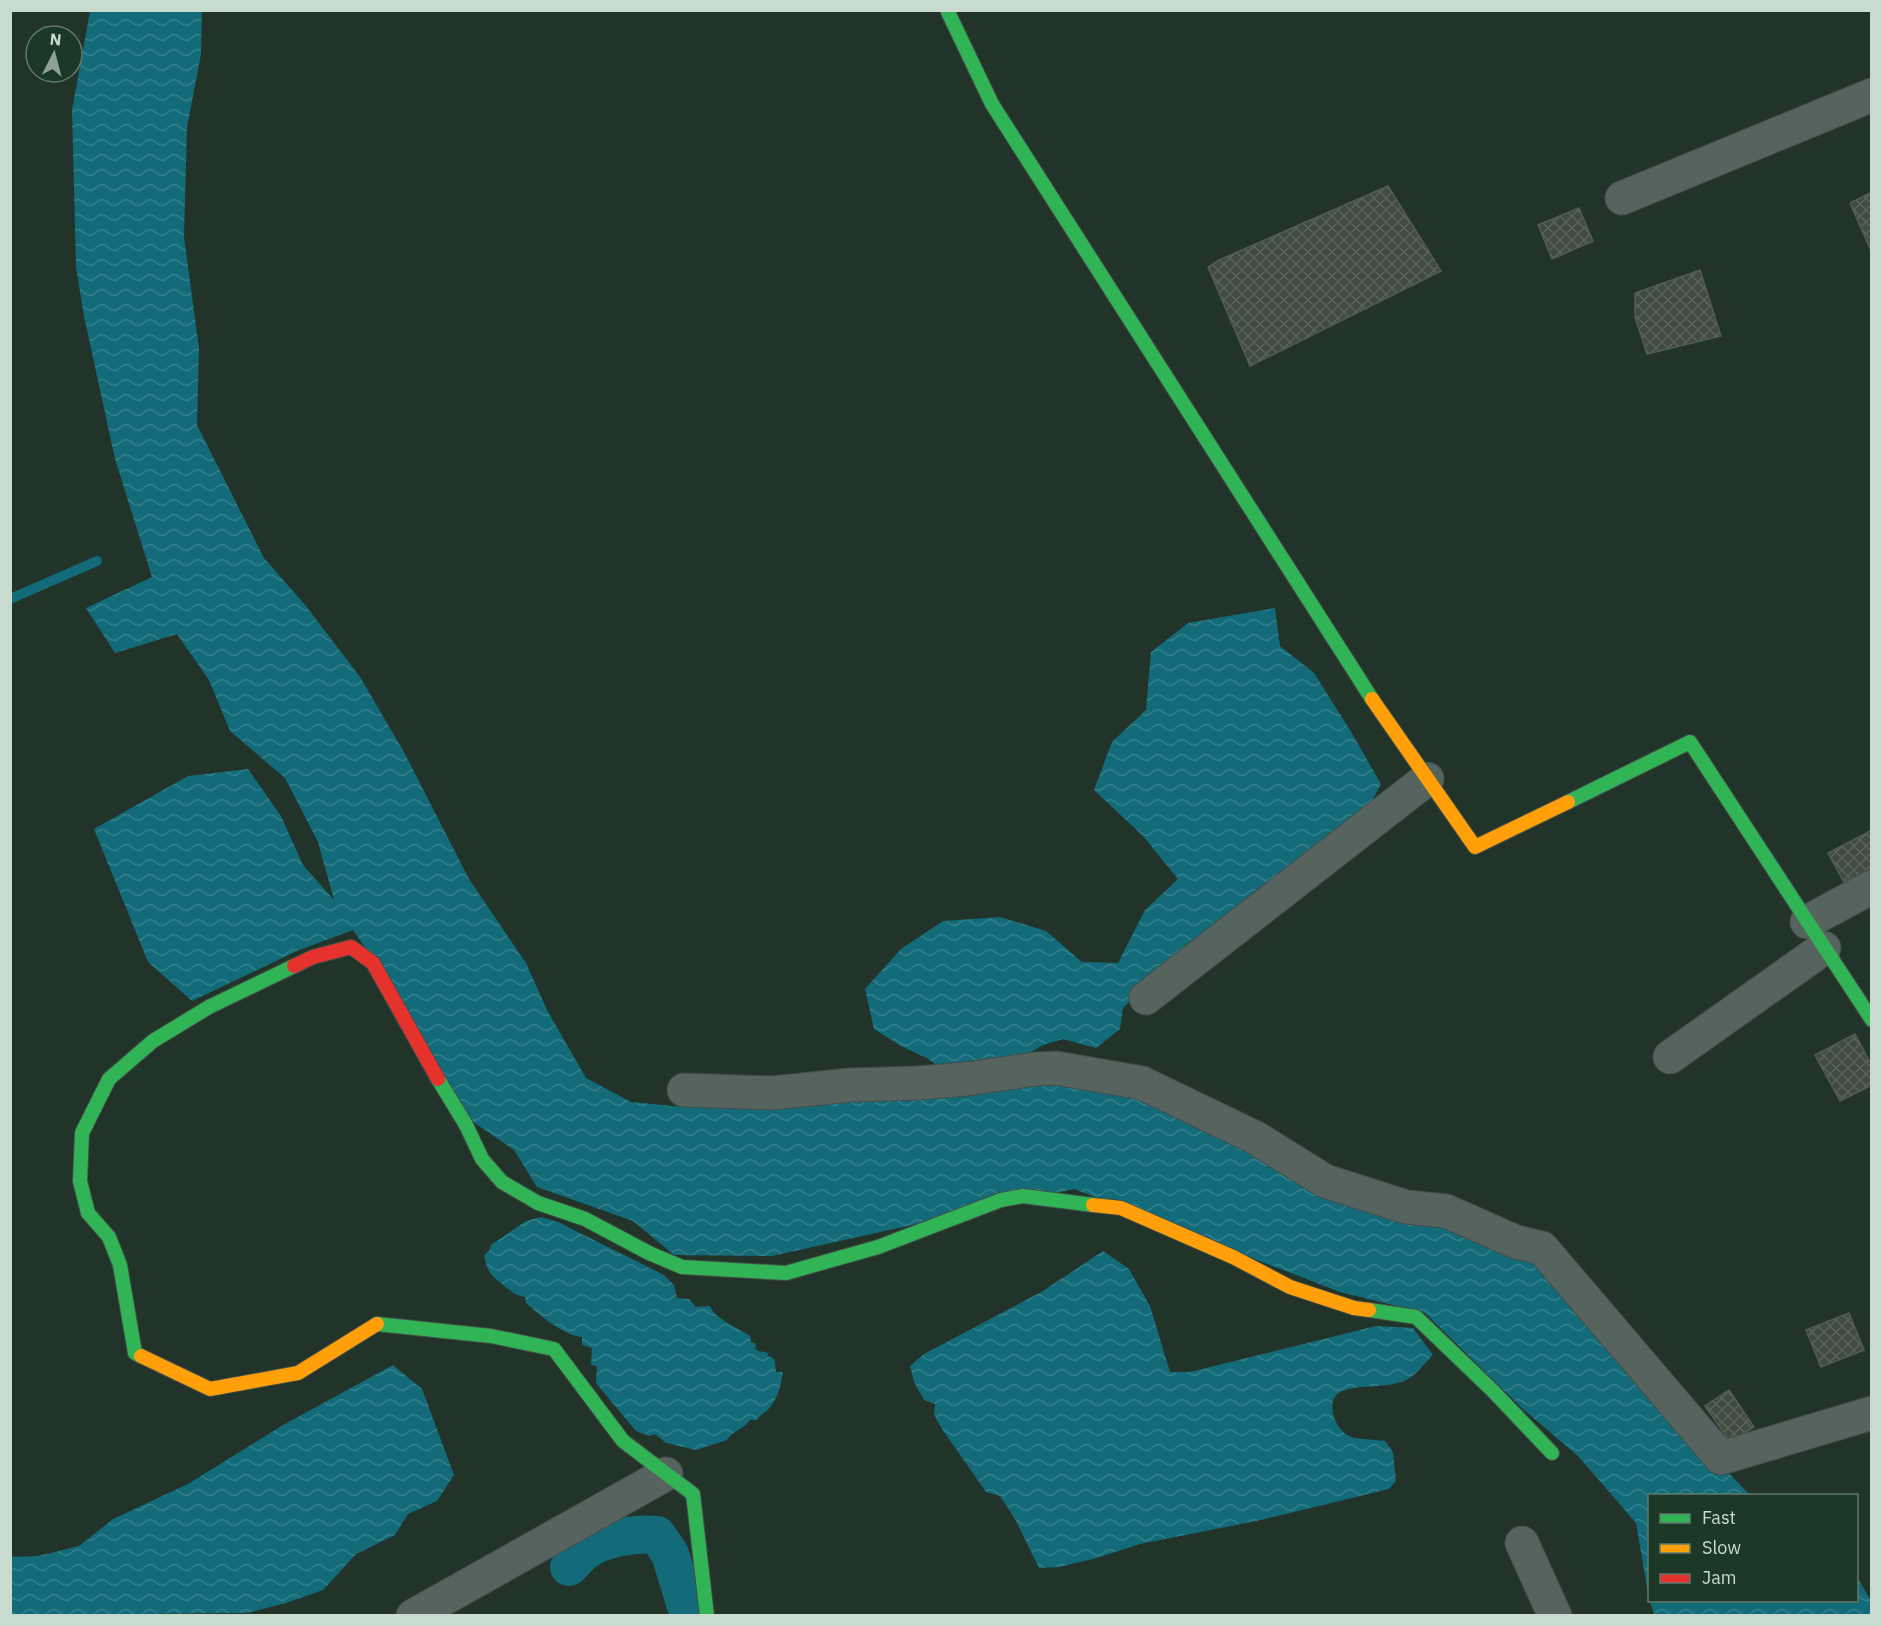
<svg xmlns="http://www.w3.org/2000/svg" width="1882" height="1626" viewBox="0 0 1882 1626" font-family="'IBM Plex Sans',sans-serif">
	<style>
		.water { fill: url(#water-waves) }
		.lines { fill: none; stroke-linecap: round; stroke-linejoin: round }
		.stream { stroke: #136b7a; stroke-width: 10 }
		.canal { stroke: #136b7a; stroke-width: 38 }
		.building { fill: url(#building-cross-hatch); stroke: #515c52; stroke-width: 1.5 }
		.street-casing { stroke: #424f48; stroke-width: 35 }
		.fast-casing { stroke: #424f48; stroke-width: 16 }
		.slow-casing { stroke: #424f48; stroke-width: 16 }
		.jam-casing { stroke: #424f48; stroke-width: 16 }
		.street { stroke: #56635f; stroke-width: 33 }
		.fast { stroke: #30b455; stroke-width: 14 }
		.slow { stroke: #ff9f0a; stroke-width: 14 }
		.jam { stroke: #e5322d; stroke-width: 14 }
	</style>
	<defs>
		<pattern id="water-waves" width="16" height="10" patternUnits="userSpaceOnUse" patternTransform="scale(1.5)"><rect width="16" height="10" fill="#136b7a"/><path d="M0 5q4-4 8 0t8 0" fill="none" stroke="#34808c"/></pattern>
		<pattern id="building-cross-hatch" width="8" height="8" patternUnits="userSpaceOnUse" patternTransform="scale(1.5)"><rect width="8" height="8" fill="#404b41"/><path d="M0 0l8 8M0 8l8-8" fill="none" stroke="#5a645b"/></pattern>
	</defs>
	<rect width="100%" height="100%" fill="#223329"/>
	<path class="water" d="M 90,11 L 202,11 L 201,54 L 187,127 L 184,237 L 199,348 L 197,425 L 264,558 L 306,606 L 360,677 L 404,752 L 469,879 L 526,963 L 547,1010 L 586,1078 L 631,1102 L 683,1107 L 1011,1077 L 1156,1095 L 1436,1215 L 1543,1266 L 1665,1407 L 1750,1495 L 1650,1496 L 1649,1599 L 1636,1523 L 1578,1456 L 1524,1410 L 1425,1313 L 1340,1292 L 1074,1189 L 772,1256 L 674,1255 L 633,1221 L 537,1187 L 514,1150 L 463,1115 L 404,1003 L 353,930 L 299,950 L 192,1001 L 148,962 L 94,829 L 188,776 L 248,769 L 281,816 L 303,865 L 334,900 L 318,842 L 285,778 L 230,731 L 209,680 L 177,634 L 115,653 L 86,608 L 152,577 L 115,459 L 84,316 L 76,267 L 72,110 Z
		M 1275,608 L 1280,646 L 1314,673 L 1350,730 L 1381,784 L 1367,811 L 1143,988 L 1123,1008 L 1120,1029 L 1096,1048 L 1063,1039 L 1043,1045 L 1020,1058 L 938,1066 L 927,1058 L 901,1046 L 874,1029 L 865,989 L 901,949 L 943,921 L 1000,917 L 1046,931 L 1082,962 L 1118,963 L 1145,910 L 1178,879 L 1143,836 L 1094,790 L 1112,742 L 1146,710 L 1151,652 L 1188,623 Z
		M 541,1217 L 558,1222 L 664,1275 L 674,1285 L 677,1298 L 689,1299 L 696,1307 L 710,1306 C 715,1319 738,1328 750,1336 L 751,1342 L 756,1344 L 755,1348 L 758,1351 L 769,1353 L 767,1356 L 772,1357 L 775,1361 L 776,1372 L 783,1372 C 781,1384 779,1395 771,1406 C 767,1412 761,1414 756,1420 L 750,1420 C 743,1430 733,1430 727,1440 L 696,1450 L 666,1443 L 655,1434 L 649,1436 L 636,1431 L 596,1383 L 597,1366 L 591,1365 L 592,1348 L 582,1345 L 582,1337 C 565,1336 539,1315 526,1303 L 525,1297 C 517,1296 513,1293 507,1288 C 493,1276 488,1276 484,1255 L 489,1251 L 491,1245 L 526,1221 Z
		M 1103,1251 L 1129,1269 L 1150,1306 L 1170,1372 L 1190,1372 L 1376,1326 L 1413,1328 L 1433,1355 C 1423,1365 1415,1377 1402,1382 C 1383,1388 1361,1384 1342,1391 C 1324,1399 1334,1429 1349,1436 C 1353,1439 1378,1440 1385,1441 L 1393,1452 L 1396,1481 L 1389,1489 L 1256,1521 L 1140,1544 L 1097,1558 L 1059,1567 L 1039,1568 L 1015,1519 L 1000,1496 L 986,1492 L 942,1429 L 934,1415 L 935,1404 L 924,1400 L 914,1382 L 910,1366 L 924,1354 L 1043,1291 Z
		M 393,1365 L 422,1389 L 454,1475 L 437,1501 L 408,1514 L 395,1535 L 356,1554 L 323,1590 L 286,1603 L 247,1613 L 11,1615 L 11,1557 L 38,1556 L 79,1546 L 113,1519 L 188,1484 L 283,1425 Z
		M 1857,1577 L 1871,1601 L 1871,1615 L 1654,1615 L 1650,1601 L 1856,1600 Z"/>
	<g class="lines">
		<path class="stream" d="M 10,599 L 97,561"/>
		<path class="canal" d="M 569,1567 C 574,1562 578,1557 583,1553 C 600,1538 635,1533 657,1535 L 670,1554 L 689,1616"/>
	</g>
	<path class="building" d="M 1388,186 L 1441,271 L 1250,366 L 1208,267 L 1219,260 Z
		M 1872,192 L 1872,253 L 1850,203 Z
		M 1579,208 L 1593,241 L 1552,259 L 1538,225 Z
		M 1700,270 L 1721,336 L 1647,354 L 1635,317 L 1635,293 Z
		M 1872,830 L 1872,867 L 1844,882 L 1828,853 Z
		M 1855,1034 L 1872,1066 L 1872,1085 L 1840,1101 L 1815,1055 Z
		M 1849,1313 L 1864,1350 L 1821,1367 L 1806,1330 Z
		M 1729,1390 L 1754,1427 L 1730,1442 L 1705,1406 Z"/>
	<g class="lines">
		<defs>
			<path id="street" d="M 1622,198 L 1872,95
				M 1807,922 L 1872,887
				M 1146,998 L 1427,779
				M 1670,1057 L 1824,948
				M 684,1090 L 773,1093 L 850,1085 L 918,1083 L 966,1079 L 1035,1069 L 1056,1068 L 1142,1083 L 1256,1138 L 1325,1181 L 1406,1207 L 1446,1211 L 1516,1242 L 1542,1248 L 1721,1458 L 1872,1413
				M 1522,1543 L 1555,1616
				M 413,1616 L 666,1474"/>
			<path id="fast" d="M 950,10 L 948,12 L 992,104 L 1372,699
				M 1568,802 L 1690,742 L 1872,1020
				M 438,1079 L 466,1125 L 482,1159 L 502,1182 L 538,1203 L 585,1219 L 649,1253 L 682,1267 L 786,1273 L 878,1247 L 1001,1200 L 1023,1196 L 1093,1205
				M 1369,1310 L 1416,1317 L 1492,1390 L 1552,1453
				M 377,1324 L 491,1336 L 554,1349 L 623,1441 L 693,1494 L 707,1616
				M 141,1356 L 135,1353 L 120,1265 L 109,1237 L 88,1213 L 80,1181 L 82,1133 L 109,1079 L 153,1041 L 209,1007 L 294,966"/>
			<path id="slow" d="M 1372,699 L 1475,847 L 1568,802
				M 1093,1205 L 1121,1208 L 1233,1257 L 1290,1287 L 1354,1308 L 1369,1310
				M 141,1356 L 210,1389 L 298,1373 L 377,1324"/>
			<path id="jam" d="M 294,966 L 313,957 L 351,947 L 373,963 L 438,1079"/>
		</defs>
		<use href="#street" class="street-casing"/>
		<use href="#fast" class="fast-casing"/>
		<use href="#slow" class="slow-casing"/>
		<use href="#jam" class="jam-casing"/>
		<use href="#street" class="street"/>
		<use href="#fast" class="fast"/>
		<use href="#slow" class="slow"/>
		<use href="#jam" class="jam"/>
	</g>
	<rect width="1882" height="1626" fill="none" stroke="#c9dacf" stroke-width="24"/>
	<rect x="1648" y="1494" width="210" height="108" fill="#1c3928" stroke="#61796b" stroke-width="1.5"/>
	<rect x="1660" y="1514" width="30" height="9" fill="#30b455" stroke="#61796b" stroke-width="1.5"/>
	<text x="1702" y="1524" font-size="18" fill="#c9dacf">Fast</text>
	<rect x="1660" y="1544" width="30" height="9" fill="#ff9f0a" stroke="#61796b" stroke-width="1.5"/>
	<text x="1702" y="1554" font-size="18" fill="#c9dacf">Slow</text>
	<rect x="1660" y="1574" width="30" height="9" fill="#e5322d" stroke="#61796b" stroke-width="1.5"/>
	<text x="1702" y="1584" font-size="18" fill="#c9dacf">Jam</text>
	<g transform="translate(54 54) rotate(6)"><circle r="28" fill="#1c3928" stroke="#61796b" stroke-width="1.5"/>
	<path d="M0-4.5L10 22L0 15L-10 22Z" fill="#8fa095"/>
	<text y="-9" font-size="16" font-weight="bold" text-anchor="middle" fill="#c9dacf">N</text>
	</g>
</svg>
